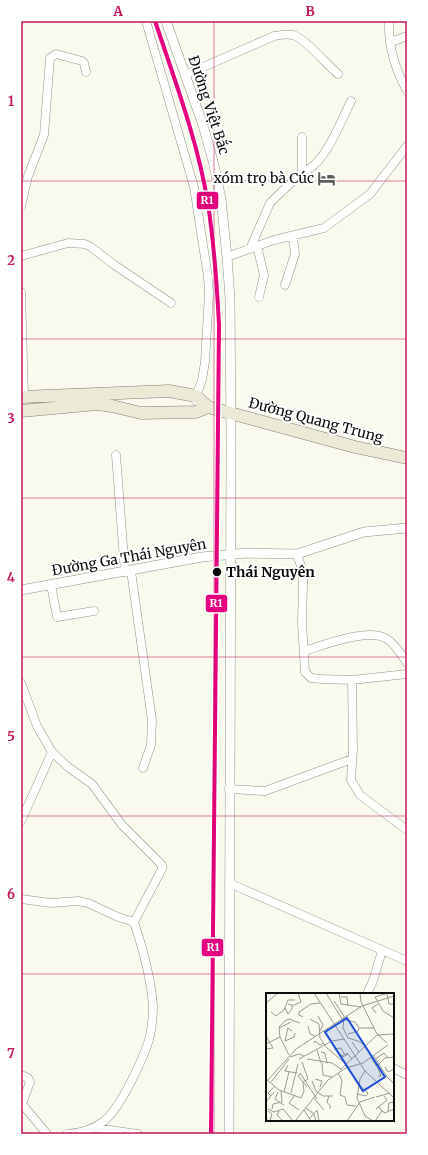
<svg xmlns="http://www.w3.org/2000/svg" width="428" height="1155" viewBox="0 0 428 1155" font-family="Merriweather,serif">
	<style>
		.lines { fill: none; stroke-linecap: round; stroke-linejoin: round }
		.minor-casing { stroke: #93928d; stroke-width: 9 }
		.tertiary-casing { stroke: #93928d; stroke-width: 10 }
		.primary-casing { stroke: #807f7a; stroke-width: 13 }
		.minor { stroke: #fefefc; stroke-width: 8 }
		.tertiary { stroke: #fefefc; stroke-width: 9 }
		.primary { stroke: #ece9d6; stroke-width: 12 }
		.rail-1-casing { stroke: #fff; stroke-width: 7 }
		.rail-1 { stroke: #e5007d; stroke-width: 4 }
		.grid { fill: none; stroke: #c2185b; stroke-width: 1; stroke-opacity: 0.55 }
		.stop-dot { fill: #0b0b0b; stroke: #fff; stroke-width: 1.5 }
		.labels { text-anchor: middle; stroke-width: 4; stroke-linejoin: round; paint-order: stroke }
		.street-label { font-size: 14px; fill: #0b0b0b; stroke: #fff }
		.poi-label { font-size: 14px; fill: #0b0b0b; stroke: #fff; text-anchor: end }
		.stop-label { font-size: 14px; font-weight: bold; fill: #0b0b0b; stroke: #fff; text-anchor: start }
		.inset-road { fill: none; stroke: #9a9a93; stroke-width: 1 }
		.view { fill: #1d4ed8; fill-opacity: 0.15; stroke: #1d4ed8; stroke-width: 2 }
		.inset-edge { fill: none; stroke: #0b0b0b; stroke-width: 2 }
		.line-badge { stroke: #fff; stroke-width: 1.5 }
		.badge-label { font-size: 11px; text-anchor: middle; font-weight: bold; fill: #fff }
		.neatline { fill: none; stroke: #c2185b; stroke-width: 1.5 }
		.grid-label { font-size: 13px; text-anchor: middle; font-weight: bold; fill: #c2185b }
	</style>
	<rect width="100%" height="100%" fill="#faf9ee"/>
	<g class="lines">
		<defs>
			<path id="minor" d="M 146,21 L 194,187 L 208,277 L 209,294 L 205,362 L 202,380 L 196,396 L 196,401
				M 389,21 C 388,46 395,69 407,91
				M 390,40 L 394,41 L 407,36
				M 185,75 L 274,36 C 280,35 287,34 293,35 C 305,38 327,65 338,74
				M 302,172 C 324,167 341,121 351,101
				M 21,206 L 28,176 L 44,135 L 50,58 L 56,54 L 82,61 L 84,63 L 86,72
				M 257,246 L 264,275 L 259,297
				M 250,249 L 270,203 L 302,172 L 302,137
				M 21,256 L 68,243 L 85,244 L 91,247 L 113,264 L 171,303
				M 227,257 L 274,240 L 324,228 L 370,194 L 407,146
				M 285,285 L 295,254 L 293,237
				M 21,292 L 24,397
				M 116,455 L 125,572
				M 297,554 L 303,572 L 303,584 L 302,623 L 305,672 L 311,678 L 322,679 L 352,680 L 407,674
				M 131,571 L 152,720 L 151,745 L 143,768
				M 51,585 L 57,617 L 94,611
				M 304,651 C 324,645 369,627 387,639 C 396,645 401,654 407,663
				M 352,680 L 353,749 L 351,780 L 360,795 L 407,830
				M 21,683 L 37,726 L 52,752 L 68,767 L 92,784 L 122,825 L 162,865 L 162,869 L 134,922 C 143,949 151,977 153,1006 C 153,1016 152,1026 150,1036 C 145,1056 120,1109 104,1121 C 93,1130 81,1133 67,1134
				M 229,789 L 265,791 L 352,759
				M 21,821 L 52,752
				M 229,883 L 407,961
				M 21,899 L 51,903 L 78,901 L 88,903 L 118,917 L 134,922
				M 367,994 L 373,981 L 382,951
				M 393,1068 L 407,1075
				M 21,1075 L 28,1078 L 30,1082 L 22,1104 L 47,1134
				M 95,1128 L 138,1134"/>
			<path id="tertiary" d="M 166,21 L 203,125 L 214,165 L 221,199 L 227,257 L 230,299 L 231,443 L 229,1134
				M 21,590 L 202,557 L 247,553 L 297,554 L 364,532 L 407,528"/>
			<path id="primary" d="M 21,397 L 169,391 L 196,396 L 208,407
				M 21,411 L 97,404 L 112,406 L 141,413 L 196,412 L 208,407 L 355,447 L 407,458"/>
		</defs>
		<use href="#minor" class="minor-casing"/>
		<use href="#tertiary" class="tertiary-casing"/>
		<use href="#primary" class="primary-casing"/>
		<use href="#minor" class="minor"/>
		<use href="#tertiary" class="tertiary"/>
		<use href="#primary" class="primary"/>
		<defs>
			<path id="rail-1" d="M 155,21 C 175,81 198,142 208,204 C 214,244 217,285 219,325 L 211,1134"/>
		</defs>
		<use href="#rail-1" class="rail-1-casing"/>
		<use href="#rail-1" class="rail-1"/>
	</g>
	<path class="grid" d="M 214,21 L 214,1134M 21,181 L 407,181M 21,339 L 407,339M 21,498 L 407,498M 21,657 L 407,657M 21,816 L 407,816M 21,974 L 407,974"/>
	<defs>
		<symbol id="hotel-bare" viewBox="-9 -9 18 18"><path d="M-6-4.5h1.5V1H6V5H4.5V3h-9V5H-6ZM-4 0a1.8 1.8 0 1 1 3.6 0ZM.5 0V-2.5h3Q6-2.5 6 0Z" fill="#5f5e5a" stroke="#fff" stroke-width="2.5" paint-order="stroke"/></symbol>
	</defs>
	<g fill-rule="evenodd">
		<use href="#hotel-bare" x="314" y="166" width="25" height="25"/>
	</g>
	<circle class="stop-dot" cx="217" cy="572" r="5"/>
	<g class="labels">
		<g class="street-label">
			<text transform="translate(209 105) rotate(72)" y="5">Đường Việt Bắc</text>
			<text transform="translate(316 420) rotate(15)" y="5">Đường Quang Trung</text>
			<text transform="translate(129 557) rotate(-10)" y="5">Đường Ga Thái Nguyên</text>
		</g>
		<g class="poi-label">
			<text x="314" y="183">xóm trọ bà Cúc</text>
		</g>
		<g class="stop-label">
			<text x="226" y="577">Thái Nguyên</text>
		</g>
	</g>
	<g transform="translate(266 993)">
		<rect width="128" height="128" fill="#faf9ee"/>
		<path class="inset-road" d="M 48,0 L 99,78 L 128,105M 60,0 L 76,26M 73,0 L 75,11 L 95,14M 94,0 L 95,9 L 111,41 L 121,50M 122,0 L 109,4 L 117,18 L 128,25M 121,1 L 123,11 L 128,11M 75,4 L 81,4 L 82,13M 68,8 L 78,23 L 77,35 L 82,45 L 92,48 L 100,53M 0,10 L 12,0M 26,13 L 35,9 L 32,0M 19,15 L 22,21 L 26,16 L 26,12 L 22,11M 5,19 L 10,23 L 18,17 L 22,7 L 29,7M 110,20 L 106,15 L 112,11M 52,23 L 57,32 L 54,38M 37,24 L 33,22 L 33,19 L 45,11 L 54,10M 44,26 L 53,31 L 54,45 L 61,55 L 80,71M 79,27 L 89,29 L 93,35 L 92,38 L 82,41M 42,33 L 44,41 L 49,43M 13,35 L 25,29M 93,35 L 108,35M 0,43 L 7,55 L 0,56M 14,44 L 13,34 L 19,28 L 23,26 L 34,30M 19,48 L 22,35 L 26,38M 19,48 L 28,44 L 29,40M 86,49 L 93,59M 48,50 L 49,48 L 54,52 L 58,50M 0,51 L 14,44 L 23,62M 68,56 L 75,55 L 78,61M 51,57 L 55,70M 71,58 L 77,64 L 82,61M 55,59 L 59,60 L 61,70M 76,63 L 81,60 L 86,66M 108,63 L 121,84 L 128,91M 24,64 L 33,61 L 38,63M 105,65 L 112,75 L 115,83 L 112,83M 33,66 L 66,48 L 78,46M 41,66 L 66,70 L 75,76M 109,66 L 118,60 L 121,64M 36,69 L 42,86 L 37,89M 56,70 L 57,82 L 66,84M 22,72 L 19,78 L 31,80M 111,73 L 119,65 L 128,64M 119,74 L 122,79 L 128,76M 74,77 L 111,42 L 128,41M 99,78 L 94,86 L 91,105 L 99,123 L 107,128M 34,80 L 51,106M 72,80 L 76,87 L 74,102 L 79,104 L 81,112 L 90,113M 34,81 L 32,83 L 41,94M 0,86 L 13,97 L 35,105 L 38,98 L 37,90M 49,86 L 56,88 L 54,94M 46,88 L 50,98 L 57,103 L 67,103M 0,89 L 30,56 L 96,13 L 128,3M 5,89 L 23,66M 12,99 L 9,106 L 18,112M 18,99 L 23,79M 25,100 L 32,71M 91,101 L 100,103 L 102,100 L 93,92M 29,102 L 23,110 L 33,117M 5,103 L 2,100 L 9,93M 110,104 L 124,100M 48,105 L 58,117M 0,109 L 8,99M 40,115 L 48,121 L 50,128M 63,115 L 65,114 L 61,109 L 63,103M 2,116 L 8,119 L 17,116 L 27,128M 6,116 L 7,111 L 16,109 L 15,98M 110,116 L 121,107 L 118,103M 38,117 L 45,128M 2,118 L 6,121 L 4,128M 13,118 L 11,122 L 17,128M 116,118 L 119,120 L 128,116M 122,118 L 123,110 L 128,109M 43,126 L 51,117 L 53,128M 29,128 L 62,87 L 80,75 L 97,70 L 122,52M 81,128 L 94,109 L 109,104M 109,128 L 116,118 L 112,113"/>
		<path class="view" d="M 81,25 L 119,84 L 97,98 L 59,39 Z"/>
		<rect width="128" height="128" class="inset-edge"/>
	</g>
	<g class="line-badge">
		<rect x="196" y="191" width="23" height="19" rx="4" fill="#e5007d"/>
		<rect x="205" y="594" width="23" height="19" rx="4" fill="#e5007d"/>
		<rect x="201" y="938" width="23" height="19" rx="4" fill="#e5007d"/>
	</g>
	<g class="badge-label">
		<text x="207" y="204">R1</text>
		<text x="216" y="607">R1</text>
		<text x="213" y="951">R1</text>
	</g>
	<rect width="428" height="1155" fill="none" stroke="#ffffff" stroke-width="44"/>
	<rect x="22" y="22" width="384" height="1111" class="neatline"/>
	<g class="grid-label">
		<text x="118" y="16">A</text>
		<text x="310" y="16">B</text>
		<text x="11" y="106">1</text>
		<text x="11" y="265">2</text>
		<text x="11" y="423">3</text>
		<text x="11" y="582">4</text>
		<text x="11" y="741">5</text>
		<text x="11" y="899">6</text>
		<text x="11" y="1058">7</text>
	</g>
</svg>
